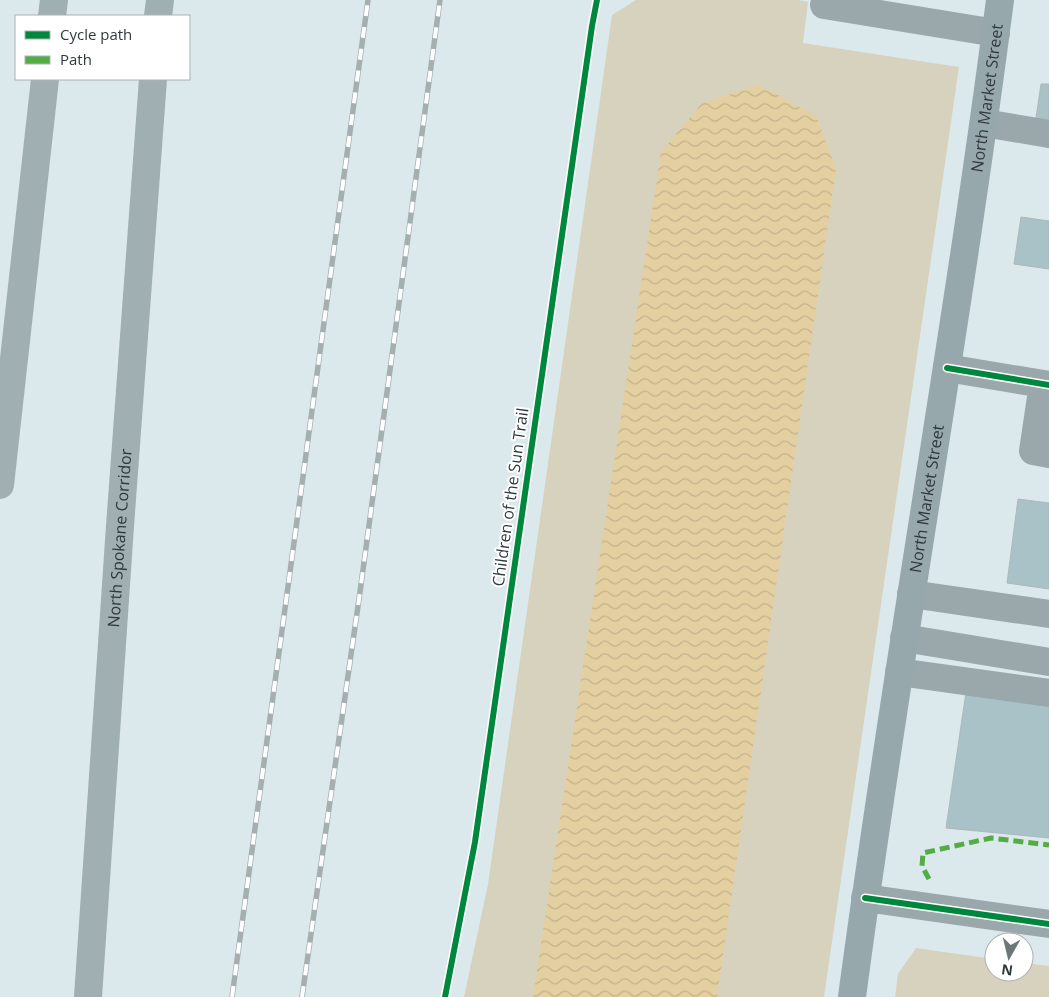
<svg xmlns="http://www.w3.org/2000/svg" width="1049" height="997" viewBox="0 0 1049 997" font-family="'Open Sans',sans-serif">
	<style>
		.green { fill: #d7d2be }
		.water { fill: url(#water-waves) }
		.building { fill: #a9c2c7; stroke: #adb8ba }
		.lines { fill: none; stroke-linecap: round; stroke-linejoin: round }
		.minor { stroke: #9ba8ab; stroke-width: 28 }
		.major { stroke: #97a8ac; stroke-width: 28 }
		.highway { stroke: #a0afb2; stroke-width: 28 }
		.rail-casing { stroke: #a5afb1; stroke-width: 5.5 }
		.rail { stroke: #fff; stroke-width: 4; stroke-dasharray: 11; stroke-linecap: butt }
		.quiet { stroke: #54ac46; stroke-width: 5; stroke-dasharray: 10 5; stroke-linecap: butt }
		.cycleway-casing { stroke: #fff; stroke-width: 9 }
		.cycleway { stroke: #00873e; stroke-width: 6 }
		.labels { text-anchor: middle; stroke-width: 4; stroke-linejoin: round; paint-order: stroke }
		.street-label { font-size: 16px; fill: #2f393b; stroke: #fff }
	</style>
	<defs>
		<pattern id="water-waves" width="16" height="10" patternUnits="userSpaceOnUse" patternTransform="scale(1.25)"><rect width="16" height="10" fill="#e4cfa1"/><path d="M0 5q4-4 8 0t8 0" fill="none" stroke="#c4b28c"/></pattern>
	</defs>
	<rect width="100%" height="100%" fill="#dce9ec"/>
	<path class="green" d="M 636,0 L 798,0 L 808,2 L 803,43 L 959,67 L 824,997 L 464,997 L 488,884 L 612,15 Z
		M 916,948 L 994,959 L 994,972 L 1024,972 L 1024,963 L 1049,966 L 1049,997 L 895,997 L 898,974 Z"/>
	<path class="water" d="M 759,85 L 816,116 L 836,169 L 717,997 L 533,997 L 661,152 L 702,103 Z"/>
	<path class="building" d="M 1041,84 L 1049,84 L 1049,133 L 1036,118 Z
		M 1021,217 L 1049,221 L 1049,269 L 1014,264 Z
		M 1018,499 L 1049,503 L 1049,589 L 1007,583 Z
		M 966,692 L 1049,705 L 1049,838 L 946,828 Z"/>
	<g class="lines">
		<path class="minor" d="M 824,5 L 996,33
			M 984,123 L 1049,134
			M 947,368 L 1049,385
			M 1043,384 L 1033,451 L 1049,454
			M 911,594 L 1049,614
			M 904,638 L 1049,662
			M 899,672 L 1049,693
			M 865,898 L 1049,924"/>
		<path class="major" id="s1" d="M 852,997 C 896,664 957,333 1000,0"/>
		<g class="highway">
			<path d="M 52,16 L 54,0"/>
			<path d="M 158,16 L 160,0"/>
			<path d="M 0,485 L 45,79"/>
			<path id="s2" d="M 88,997 L 120,526 L 153,79"/>
		</g>
		<defs>
			<path id="rail" d="M 232,997 L 368,0
				M 302,997 L 360,592 L 440,0"/>
		</defs>
		<use href="#rail" class="rail-casing"/>
		<use href="#rail" class="rail"/>
		<path class="quiet" d="M 929,879 L 922,866 L 923,853 L 991,838 L 1049,845"/>
		<defs>
			<path id="cycleway" d="M 947,368 L 1049,385
				M 865,898 L 1049,924
				M 445,997 L 475,842 L 592,26 L 597,0"/>
		</defs>
		<use href="#cycleway" class="cycleway-casing"/>
		<use href="#cycleway" class="cycleway"/>
	</g>
	<g class="labels">
		<g class="street-label">
			<text dy="6" stroke="none"><textPath href="#s1" startOffset="909">North Market Street</textPath></text>
			<text transform="translate(510 497) rotate(-82)" y="6">Children of the Sun Trail</text>
			<text dy="6" stroke="none"><textPath href="#s1" startOffset="504">North Market Street</textPath></text>
			<text dy="6" stroke="none"><textPath href="#s2" startOffset="460">North Spokane Corridor</textPath></text>
		</g>
	</g>
	<rect x="15" y="15" width="175" height="65" fill="#ffffff" stroke="#acb0b1"/>
	<rect x="25" y="31" width="25" height="8" fill="#00873e" stroke="#acb0b1"/>
	<text x="60" y="40" font-size="15" fill="#2f393b">Cycle path</text>
	<rect x="25" y="56" width="25" height="8" fill="#54ac46" stroke="#acb0b1"/>
	<text x="60" y="65" font-size="15" fill="#2f393b">Path</text>
	<g transform="translate(1009 957) rotate(188)"><circle r="24" fill="#ffffff" stroke="#acb0b1"/>
	<path d="M0-4L9 19L0 12L-9 19Z" fill="#6c7779"/>
	<text y="-8" font-size="14" font-weight="bold" text-anchor="middle" fill="#2f393b">N</text>
	</g>
</svg>
